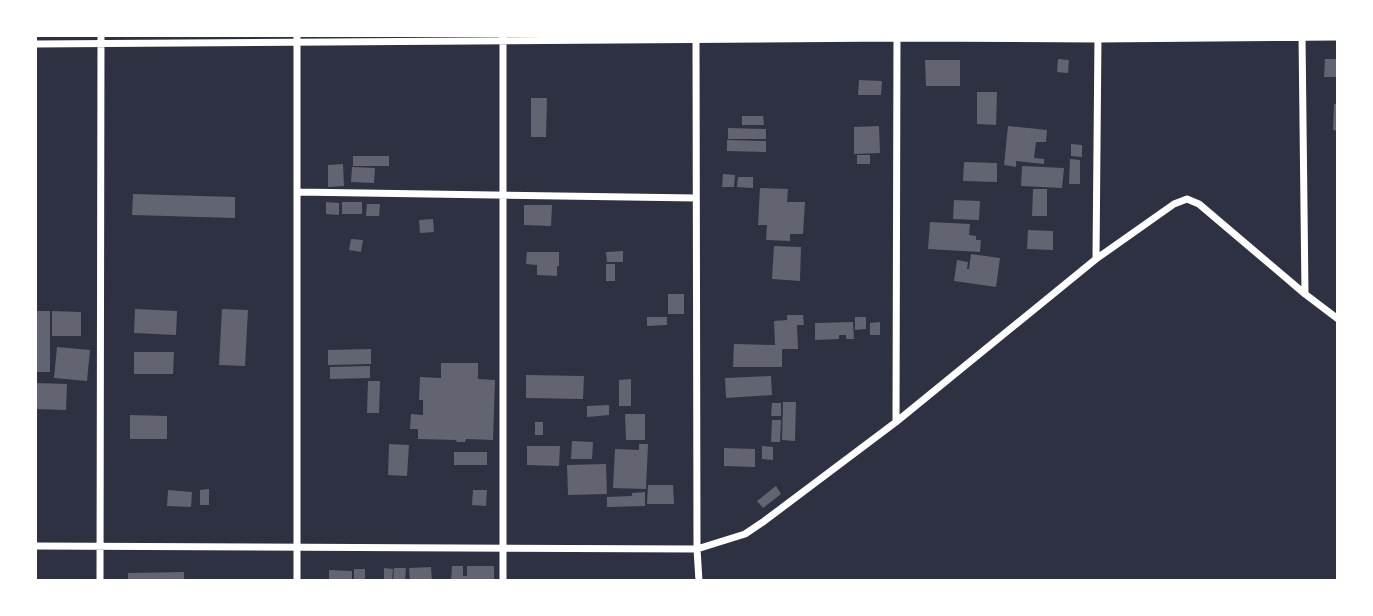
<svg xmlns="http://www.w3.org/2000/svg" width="1373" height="616" viewBox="0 0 1373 616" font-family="'Open Sans',sans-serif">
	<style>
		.building { fill: #626471 }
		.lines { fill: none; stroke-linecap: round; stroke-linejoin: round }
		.minor { stroke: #fff; stroke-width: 7 }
	</style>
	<rect width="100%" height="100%" fill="#2d3142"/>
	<path class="building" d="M 1058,59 L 1069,60 L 1068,73 L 1057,72 Z
		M 1325,59 L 1338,59 L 1338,77 L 1324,77 Z
		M 925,60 L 960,60 L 960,86 L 926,86 Z
		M 859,80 L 882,81 L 881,95 L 858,95 Z
		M 977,92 L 997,92 L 996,125 L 977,124 Z
		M 531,98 L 547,98 L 546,137 L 531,137 Z
		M 1334,104 L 1338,104 L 1338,131 L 1333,130 Z
		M 742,116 L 763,116 L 764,125 L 742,125 Z
		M 879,126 L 880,153 L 854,154 L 854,127 Z
		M 1008,126 L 1047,130 L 1046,142 L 1036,142 L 1034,158 L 1044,159 L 1044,164 L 1016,161 L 1016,167 L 1004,165 Z
		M 728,128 L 766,129 L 766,139 L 728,139 Z
		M 727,140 L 766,141 L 766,152 L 727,151 Z
		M 1071,144 L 1082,145 L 1082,157 L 1071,156 Z
		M 857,155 L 870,155 L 870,164 L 857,164 Z
		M 353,156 L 389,156 L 389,166 L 353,166 Z
		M 1070,159 L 1080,160 L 1080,184 L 1069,184 Z
		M 964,162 L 997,163 L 997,182 L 963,181 Z
		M 343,164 L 344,186 L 328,187 L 328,165 Z
		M 1022,166 L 1064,168 L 1062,188 L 1021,186 Z
		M 352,167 L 375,168 L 374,183 L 351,182 Z
		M 723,174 L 735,175 L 734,187 L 722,187 Z
		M 738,177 L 753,177 L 753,188 L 737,187 Z
		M 760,188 L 788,189 L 787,202 L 805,202 L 803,234 L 790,234 L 790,241 L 766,240 L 767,225 L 758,225 Z
		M 1033,189 L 1047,189 L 1047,216 L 1032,216 Z
		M 133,194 L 235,197 L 235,218 L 132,215 Z
		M 954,200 L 980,201 L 979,220 L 953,219 Z
		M 326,202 L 339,203 L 339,215 L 326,214 Z
		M 342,202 L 362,202 L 362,214 L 342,214 Z
		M 367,204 L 380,204 L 379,216 L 366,216 Z
		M 524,205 L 552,205 L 551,226 L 524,225 Z
		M 433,219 L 434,232 L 420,233 L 419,220 Z
		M 930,222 L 970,224 L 969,235 L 976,236 L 976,240 L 981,240 L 980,252 L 928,249 Z
		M 1028,230 L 1053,231 L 1053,250 L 1027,249 Z
		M 351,239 L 363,240 L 361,252 L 349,250 Z
		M 774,246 L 801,247 L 800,281 L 772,279 Z
		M 623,251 L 623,262 L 607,262 L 606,252 Z
		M 527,252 L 559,252 L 559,266 L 557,266 L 557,276 L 537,275 L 537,265 L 526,264 Z
		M 971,254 L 1000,258 L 996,287 L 954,281 L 957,260 L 968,262 L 967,269 L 969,269 Z
		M 606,264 L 615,264 L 615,281 L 606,281 Z
		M 668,294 L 684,294 L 684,314 L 668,314 Z
		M 135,309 L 177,311 L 176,335 L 134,333 Z
		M 222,309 L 248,310 L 245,366 L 219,365 Z
		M 35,311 L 50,311 L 50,372 L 35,372 Z
		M 52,311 L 81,312 L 81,336 L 52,336 Z
		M 787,315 L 803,315 L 804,325 L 797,325 L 798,349 L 782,349 L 782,367 L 733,367 L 734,344 L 775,345 L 774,321 L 787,320 Z
		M 647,317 L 667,317 L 667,325 L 647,326 Z
		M 855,317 L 866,317 L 866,329 L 855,330 Z
		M 853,322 L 854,339 L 846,339 L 846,335 L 839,335 L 839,339 L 815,340 L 815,323 Z
		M 880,322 L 880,335 L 870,335 L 870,323 Z
		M 57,347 L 90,350 L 87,381 L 54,378 Z
		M 371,349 L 371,364 L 328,365 L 328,350 Z
		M 134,352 L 174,352 L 173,374 L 134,374 Z
		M 441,363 L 478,363 L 478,379 L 495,380 L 493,440 L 466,439 L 465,442 L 457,442 L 456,440 L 418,439 L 418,429 L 410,429 L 411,414 L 423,415 L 423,400 L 419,400 L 420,377 L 441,378 Z
		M 370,366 L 370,378 L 330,379 L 330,367 Z
		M 526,375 L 584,376 L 583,399 L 526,398 Z
		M 771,376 L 772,395 L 726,398 L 725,378 Z
		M 631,379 L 631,406 L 619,406 L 619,380 Z
		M 368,381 L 380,381 L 379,413 L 367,413 Z
		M 35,383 L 67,384 L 66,410 L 35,409 Z
		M 783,402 L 796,402 L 795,441 L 782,440 Z
		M 772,403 L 781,403 L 781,416 L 771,416 Z
		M 609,405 L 609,415 L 587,417 L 587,406 Z
		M 625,414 L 645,414 L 645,440 L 626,440 Z
		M 130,415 L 167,416 L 167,439 L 130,439 Z
		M 772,420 L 781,420 L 780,442 L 771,442 Z
		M 535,422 L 543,422 L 543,435 L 535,435 Z
		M 572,441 L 593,442 L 592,459 L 571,459 Z
		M 389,444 L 409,445 L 407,476 L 388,475 Z
		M 639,444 L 648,444 L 646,489 L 613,488 L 615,449 L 639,450 Z
		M 527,446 L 560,446 L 559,466 L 527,465 Z
		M 762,446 L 773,447 L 773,460 L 762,459 Z
		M 724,448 L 755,449 L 755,467 L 724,466 Z
		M 454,452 L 487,452 L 487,465 L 454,465 Z
		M 606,464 L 607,494 L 568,495 L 567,465 Z
		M 648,485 L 673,485 L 674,504 L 647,504 Z
		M 776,486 L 781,494 L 763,508 L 757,501 Z
		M 209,489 L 209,505 L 200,505 L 200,490 Z
		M 168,490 L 192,492 L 191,507 L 167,506 Z
		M 473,490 L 487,490 L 486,506 L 472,505 Z
		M 645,492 L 645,506 L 607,507 L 607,497 L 632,496 L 632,493 Z
		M 452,566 L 463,566 L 463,576 L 467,576 L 467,566 L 494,566 L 494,581 L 451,581 Z
		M 431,567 L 432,581 L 410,581 L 409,568 Z
		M 384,568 L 393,569 L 392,581 L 384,581 Z
		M 394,568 L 406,568 L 405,581 L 393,581 Z
		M 354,569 L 365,569 L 365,581 L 354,581 Z
		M 329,570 L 352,571 L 352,581 L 329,581 Z
		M 184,572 L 184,581 L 128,581 L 128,573 Z"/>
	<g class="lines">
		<path class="minor" d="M 1302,35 L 1305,294
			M 696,36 L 697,549 L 699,581
			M 35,44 L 897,38 L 1098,39 L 1338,37
			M 297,192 L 696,198
			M 1096,259 L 1098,35
			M 896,422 L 897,35
			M 35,546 L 697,549 L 745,534 L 763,522 L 896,422 L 1096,259 L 1174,204 L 1187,199 L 1199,204 L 1305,294 L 1338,319
			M 100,581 L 101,35
			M 297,581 L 297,35
			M 503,581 L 503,35"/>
	</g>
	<rect width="1373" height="616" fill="none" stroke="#ffffff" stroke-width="74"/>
</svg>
